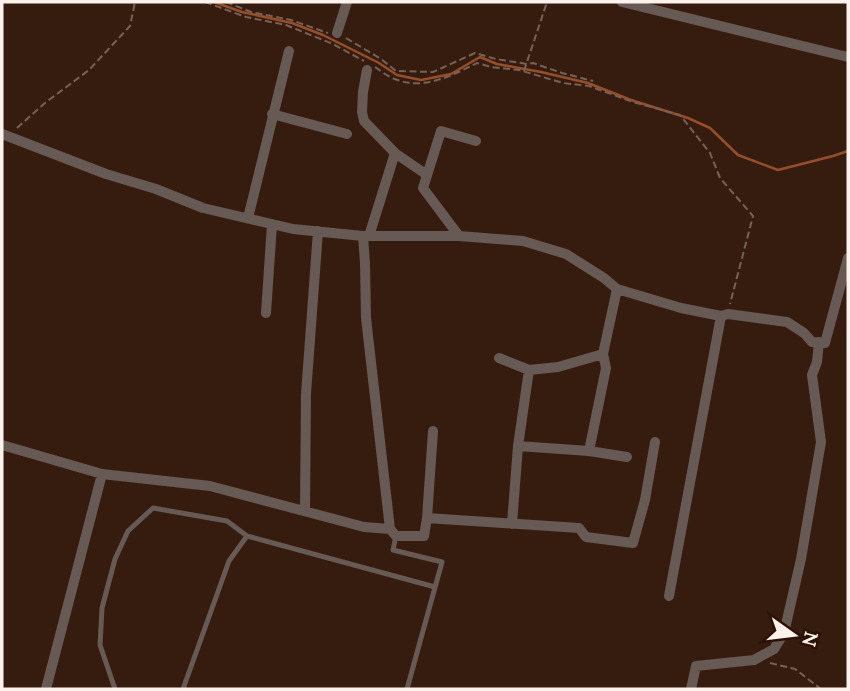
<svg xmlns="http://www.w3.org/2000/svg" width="850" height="691" viewBox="0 0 850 691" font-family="Lora,serif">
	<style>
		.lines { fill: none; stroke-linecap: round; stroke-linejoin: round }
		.stream { stroke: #964e2a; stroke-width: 2.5 }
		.path { stroke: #766156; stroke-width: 2; stroke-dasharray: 7 3.5; stroke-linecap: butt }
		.lane { stroke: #675953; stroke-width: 5 }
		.street { stroke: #675953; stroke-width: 10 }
	</style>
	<rect width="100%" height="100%" fill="#361c0f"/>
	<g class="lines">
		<path class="stream" d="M 214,2 L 242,12 L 292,23 L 323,35 L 379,63 L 397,75 L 421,80 L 451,74 L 480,57 L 497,64 L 541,72 L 588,83 L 631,100 L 688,118 L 710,128 L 738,155 L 778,170 L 833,156 L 848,151"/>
		<path class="path" d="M 205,2 L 246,17 L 286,25 L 333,44 L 364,61
			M 226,2 L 251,12 L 291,20 L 328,33
			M 346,38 L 381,59 L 396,71 L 433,72 L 475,53 L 496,59 L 527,64 L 533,63 L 562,73 L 593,81
			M 375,67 C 381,71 388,77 395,79 C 423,91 453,75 477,63 L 491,67 L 519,70 L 563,83 L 589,86 L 633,102 L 680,115 L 710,153 L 720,178 L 753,216 L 730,304
			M 524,71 L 547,2
			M 17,128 L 45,103 L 89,70 L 130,26 L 135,2
			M 770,663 L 795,669 L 821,689"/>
		<path class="lane" d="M 396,536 L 393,550 L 442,562 L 407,689
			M 115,689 L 100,645 L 102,608 L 115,559 L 128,531 L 153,508 L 227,521 L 247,536 L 435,587
			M 183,689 L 229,561 L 247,536"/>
		<path class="street" d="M 622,2 L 848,57
			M 337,33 L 347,2
			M 367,70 L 363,92 L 362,112 L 364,121 L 395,153 L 427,175
			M 272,114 L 347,134
			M 2,134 L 106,174 L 156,189 L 203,208 L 293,229 L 363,236 L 459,236 L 523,241 L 566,254 L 604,278 L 617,289 L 681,308 L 721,316 L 728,314 L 787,322 L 804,333 L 812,342 L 825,343 L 848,258
			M 248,218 L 289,51
			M 363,236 L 365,263 L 366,318 L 390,529
			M 369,236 L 395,153
			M 459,236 L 423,188 L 441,131 L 476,141
			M 266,313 L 272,224
			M 499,358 L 529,370 L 558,367 L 603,354
			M 2,445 L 102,474 L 210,486 L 364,527 L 390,529 L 396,536 L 424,536 L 427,518 L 579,528 L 586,537 L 633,543 L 645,500 L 655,442
			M 518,446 L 589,451 L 627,457
			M 589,451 L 606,368 L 603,354 L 617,289
			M 305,511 L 306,394 L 318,231
			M 427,518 L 433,431
			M 512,524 L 518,446 L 529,370
			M 669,596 L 721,316
			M 46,689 L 102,474
			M 691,689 L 696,666 L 754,660 L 774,649 L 784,633 L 801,559 L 821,442 L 812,375 L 817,362 L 819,342"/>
	</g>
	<rect width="850" height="691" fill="none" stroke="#fef2ed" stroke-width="7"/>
	<g transform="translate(794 635) rotate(104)" stroke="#2c1206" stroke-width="5" paint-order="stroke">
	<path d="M0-5L12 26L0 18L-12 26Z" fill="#fef2ed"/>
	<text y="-10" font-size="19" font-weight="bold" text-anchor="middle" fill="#fef2ed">N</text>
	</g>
</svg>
